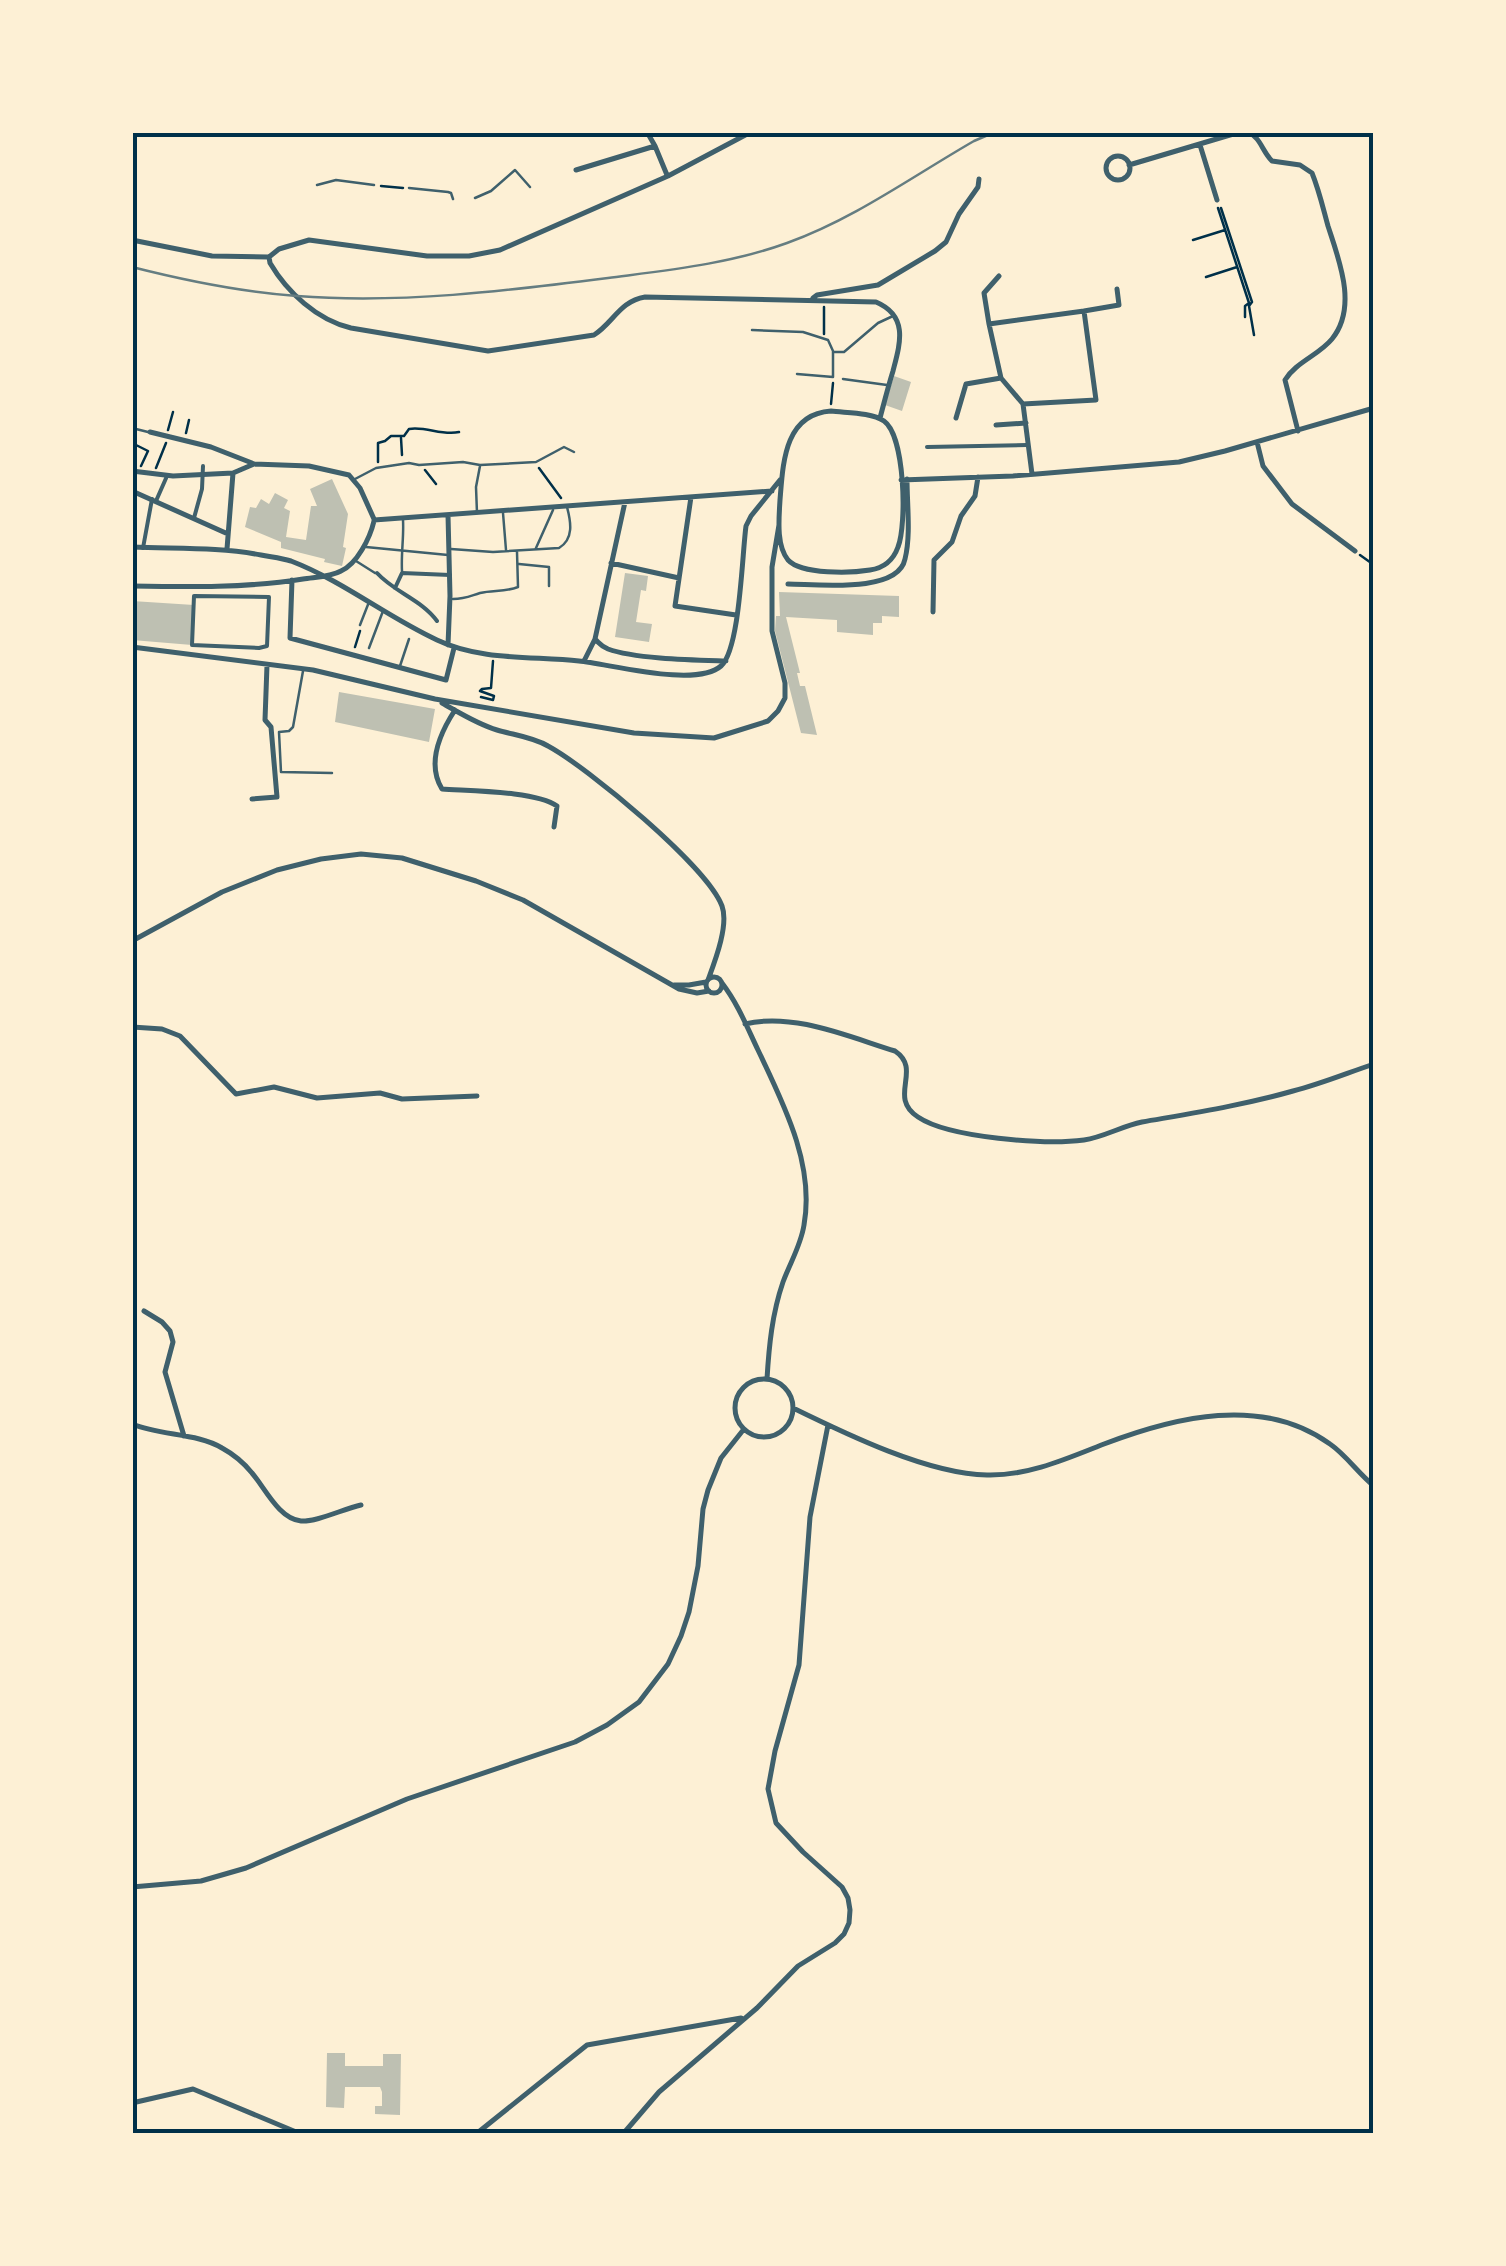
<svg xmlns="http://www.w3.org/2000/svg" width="1506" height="2266" viewBox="0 0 1506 2266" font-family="'Fira Sans Condensed',sans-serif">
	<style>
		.building { fill: #bec0b2 }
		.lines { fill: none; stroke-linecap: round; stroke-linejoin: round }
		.path { stroke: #003049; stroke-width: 2.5 }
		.service { stroke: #3f606c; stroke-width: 2.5 }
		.pedestrian { stroke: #3f606c; stroke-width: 4 }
		.minor { stroke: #3f606c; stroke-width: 5 }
		.rail { stroke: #657d81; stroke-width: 2.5 }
		.neatline { fill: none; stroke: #003049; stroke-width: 4 }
	</style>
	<rect width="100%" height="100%" fill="#fdf0d5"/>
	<path class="building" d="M 894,376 L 911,382 L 902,411 L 885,405 Z
		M 332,479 L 348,514 L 343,547 L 346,548 L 342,566 L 324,562 L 325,559 L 281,548 L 281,542 L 245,527 L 250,507 L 256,508 L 261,499 L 269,504 L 275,493 L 288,500 L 284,508 L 290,511 L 286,537 L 306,540 L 311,506 L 317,506 L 310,489 Z
		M 625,573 L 648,576 L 646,591 L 641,590 L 636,622 L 652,624 L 649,642 L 615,637 Z
		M 779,592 L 899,596 L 899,617 L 882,616 L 882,623 L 873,623 L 873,635 L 837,632 L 837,620 L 786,617 L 800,673 L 797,673 L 800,686 L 805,686 L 817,735 L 801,733 L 775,631 L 776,616 L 780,616 Z
		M 132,601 L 194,605 L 192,645 L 132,640 Z
		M 339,692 L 435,709 L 429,742 L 335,722 Z
		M 327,2053 L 345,2053 L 345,2066 L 383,2066 L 383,2054 L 401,2054 L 400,2115 L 375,2114 L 375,2106 L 382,2106 L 382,2092 L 380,2087 L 345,2087 L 344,2108 L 326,2107 Z"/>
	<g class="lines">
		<path class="path" d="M 381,186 L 403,188
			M 1218,208 L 1249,303 L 1245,306 L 1245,317
			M 1221,208 L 1252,302 L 1249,306 L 1254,335
			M 1193,240 L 1225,230
			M 1206,277 L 1237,267
			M 824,334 L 824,307
			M 831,404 L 833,383
			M 168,430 L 173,412
			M 186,433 L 189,420
			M 401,438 L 402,455
			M 132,443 L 148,451 L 141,466
			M 378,462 L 378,443 L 385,441 L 391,436 L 404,436 L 409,429 C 426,426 442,436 459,432
			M 156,468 L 166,443
			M 539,468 L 561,498
			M 425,470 L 436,484
			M 1360,555 L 1374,565
			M 355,647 L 360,631
			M 481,697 L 493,700 L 494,696 L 480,691 L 482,689 L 491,688 L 493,661"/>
		<path class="service" d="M 317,185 L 336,180 L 374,185
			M 409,188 L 448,192 L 451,193 L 453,199
			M 475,198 L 491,191 L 515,170 L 530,187
			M 752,330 L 803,332 L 828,340 L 833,351 L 833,377 L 797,374
			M 834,352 L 844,352 L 878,323 L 893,316
			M 843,379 L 887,385
			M 132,428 L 148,432
			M 355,479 L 376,468 L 409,463 L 419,465 L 463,462 L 480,465 L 536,462 L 564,447 L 574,452
			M 477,513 L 476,487 L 480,466
			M 503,513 L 506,550
			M 366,547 L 448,555
			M 536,548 L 553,510
			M 451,549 L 493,552 L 559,548 C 574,539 571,522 567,507
			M 356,561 L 375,573
			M 519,564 L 549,567 L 549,586
			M 402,571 C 401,553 404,537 403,520
			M 453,599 C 465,599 470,596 480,593 C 493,590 506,592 518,587 L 517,552
			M 360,625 L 369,602
			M 369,648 L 383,611
			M 400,666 L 409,639
			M 303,671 L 293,727 L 289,731 L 279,732 L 281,772 L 332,773"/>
		<path class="pedestrian" d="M 927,447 L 1027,445
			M 156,501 L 167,476
			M 194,518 L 202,489 L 203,466
			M 143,548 L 152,499
			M 377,573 C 394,592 422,600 437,621
			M 395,588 L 402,573 L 450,575
			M 194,596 L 269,597 L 267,646 L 259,648 L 192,645 Z"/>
		<path class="minor" d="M 647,132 L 655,146 L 667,175
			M 751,132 L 668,176 L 500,250 L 469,256 L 427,256 L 309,240 L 279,249 L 269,257 L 270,263 C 287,292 317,320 351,328 L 488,351 L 594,335 C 613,323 620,301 645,297 L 876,302 C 909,316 900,344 893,371 C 888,387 884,403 880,418
			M 1248,132 C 1261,138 1262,151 1272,161 L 1300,165 L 1312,173 C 1319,190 1323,208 1328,226 C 1339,260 1358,307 1332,339 C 1319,355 1296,362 1285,380 L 1298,431
			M 1200,145 L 1217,200
			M1106 168a12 12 0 1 1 24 0a12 12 0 1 1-24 0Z
			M 1129,165 L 1240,132
			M 576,170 L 655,146
			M 132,240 L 212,256 L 268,257
			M 813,298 L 817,295 L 878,285 L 935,251 L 946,242 L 959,214 L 978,187 L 979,179
			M 1084,311 L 1119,305 L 1117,289
			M 989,324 L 984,293 L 999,276
			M 1023,404 L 1096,400 L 1084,311 L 989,324 L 1001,378 L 1023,404 L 1032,474
			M 831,411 C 846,413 871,412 884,421 C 905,436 907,524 898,547 C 893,561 884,568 870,570 C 852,573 802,575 788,560 C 776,545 779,518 780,500 C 783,464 784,414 831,411 Z
			M 956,418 L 966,384 L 1001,378
			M 996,425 L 1026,423
			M 150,432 L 211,447 L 252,463
			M 1257,442 L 1263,466 L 1292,504 L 1355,551
			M 132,471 L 173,476 L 233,473
			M 901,480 L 1013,476 L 1179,462 L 1225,451 L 1374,408
			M 132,491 L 228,534
			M 691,497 L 675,606 L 736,615
			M 448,515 L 450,596 L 448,645
			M 374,520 L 772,491
			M 132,547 C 176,549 218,547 261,555 C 271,557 281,558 291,561 C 343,581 387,617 437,640 C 481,661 533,656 579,661 C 610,664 696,688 721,666 C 740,649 742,555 746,526 L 751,516 L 780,480
			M 227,549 L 233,473 L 254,464 L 309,466 L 349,475 L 360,488 L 374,519
			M 611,563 L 679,578
			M 292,580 L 290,638 L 446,680 L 454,648
			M 788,584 C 816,584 898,594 905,559 C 911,535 907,505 907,479
			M 132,586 C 189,587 247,588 303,579 C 315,577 330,577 341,571 C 357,564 370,538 374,521
			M 933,612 L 934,560 L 952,542 L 961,516 L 975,496 L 978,477
			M 595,639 C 601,645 601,646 608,649 C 635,659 696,660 726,661
			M 132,647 L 313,670 L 435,699 L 634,733 L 714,738 L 768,721 L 778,711 L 785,698 L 785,683 L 772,631 L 772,567 L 779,525
			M 584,661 L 595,639 L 625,502
			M 442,703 C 460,713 477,724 497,730 C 514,735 533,737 548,746 C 587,767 707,866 722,906 C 729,925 715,961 708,980
			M 455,710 C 440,733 426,763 442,789 C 469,791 536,791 557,806 L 554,827
			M 252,799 L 277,797 L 271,727 L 265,720 L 267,665
			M 132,941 L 222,892 L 277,870 L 321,859 L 361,854 L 402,858 L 476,881 L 523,900 L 679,989 L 697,993 L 709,991
			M706 985a8 8 0 1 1 16 0a8 8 0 1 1-16 0Z
			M 722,983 C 738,1004 747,1027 758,1050 C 783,1103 815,1164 804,1225 C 801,1245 790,1263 783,1282 C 772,1314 769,1346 767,1379
			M 674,985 L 689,985 L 706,982
			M 745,1024 C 793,1012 849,1037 895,1051 C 923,1070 887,1097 918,1117 C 949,1138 1046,1145 1084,1140 C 1104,1137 1122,1126 1142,1122 C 1193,1113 1244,1105 1293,1091 C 1321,1084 1347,1073 1374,1064
			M 132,1027 L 162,1029 L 180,1036 L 236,1094 L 274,1087 L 317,1098 L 380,1093 L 402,1099 L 477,1096
			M 144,1311 L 162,1322 L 170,1331 L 173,1342 L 165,1372 L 184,1436
			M735 1408a29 29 0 1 1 58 0a29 29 0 1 1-58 0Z
			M 793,1408 C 846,1434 928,1474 987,1475 C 1028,1476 1066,1459 1104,1444 C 1175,1417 1262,1395 1330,1444 C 1346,1455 1358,1473 1374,1486
			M 132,1424 C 161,1436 197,1433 222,1448 C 233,1454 244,1463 252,1473 C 265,1488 279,1519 301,1521 C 317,1522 343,1509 361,1505
			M 132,1887 L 201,1881 L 246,1868 L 407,1799 L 575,1742 L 607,1725 L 639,1702 L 668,1664 L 681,1636 L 689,1612 L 698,1566 L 703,1509 L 708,1490 L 721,1458 L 744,1429
			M 132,2103 L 193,2089 L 301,2134
			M 476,2134 L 587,2045 L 741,2018
			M 623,2134 L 659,2092 L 757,2008 L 798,1966 L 835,1943 L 844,1934 L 849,1923 L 850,1910 L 848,1898 L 842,1887 L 803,1852 L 776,1823 L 768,1789 L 775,1751 L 799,1665 L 810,1517 L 828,1425"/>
		<path class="rail" d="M 132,267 C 187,281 241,292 297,296 C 400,304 506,291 608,278 C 669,270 729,264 787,243 C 854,219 913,176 974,141 L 995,132"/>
	</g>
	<rect width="1506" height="2266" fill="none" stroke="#fdf0d5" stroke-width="270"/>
	<rect x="135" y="135" width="1236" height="1996" class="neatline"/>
</svg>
